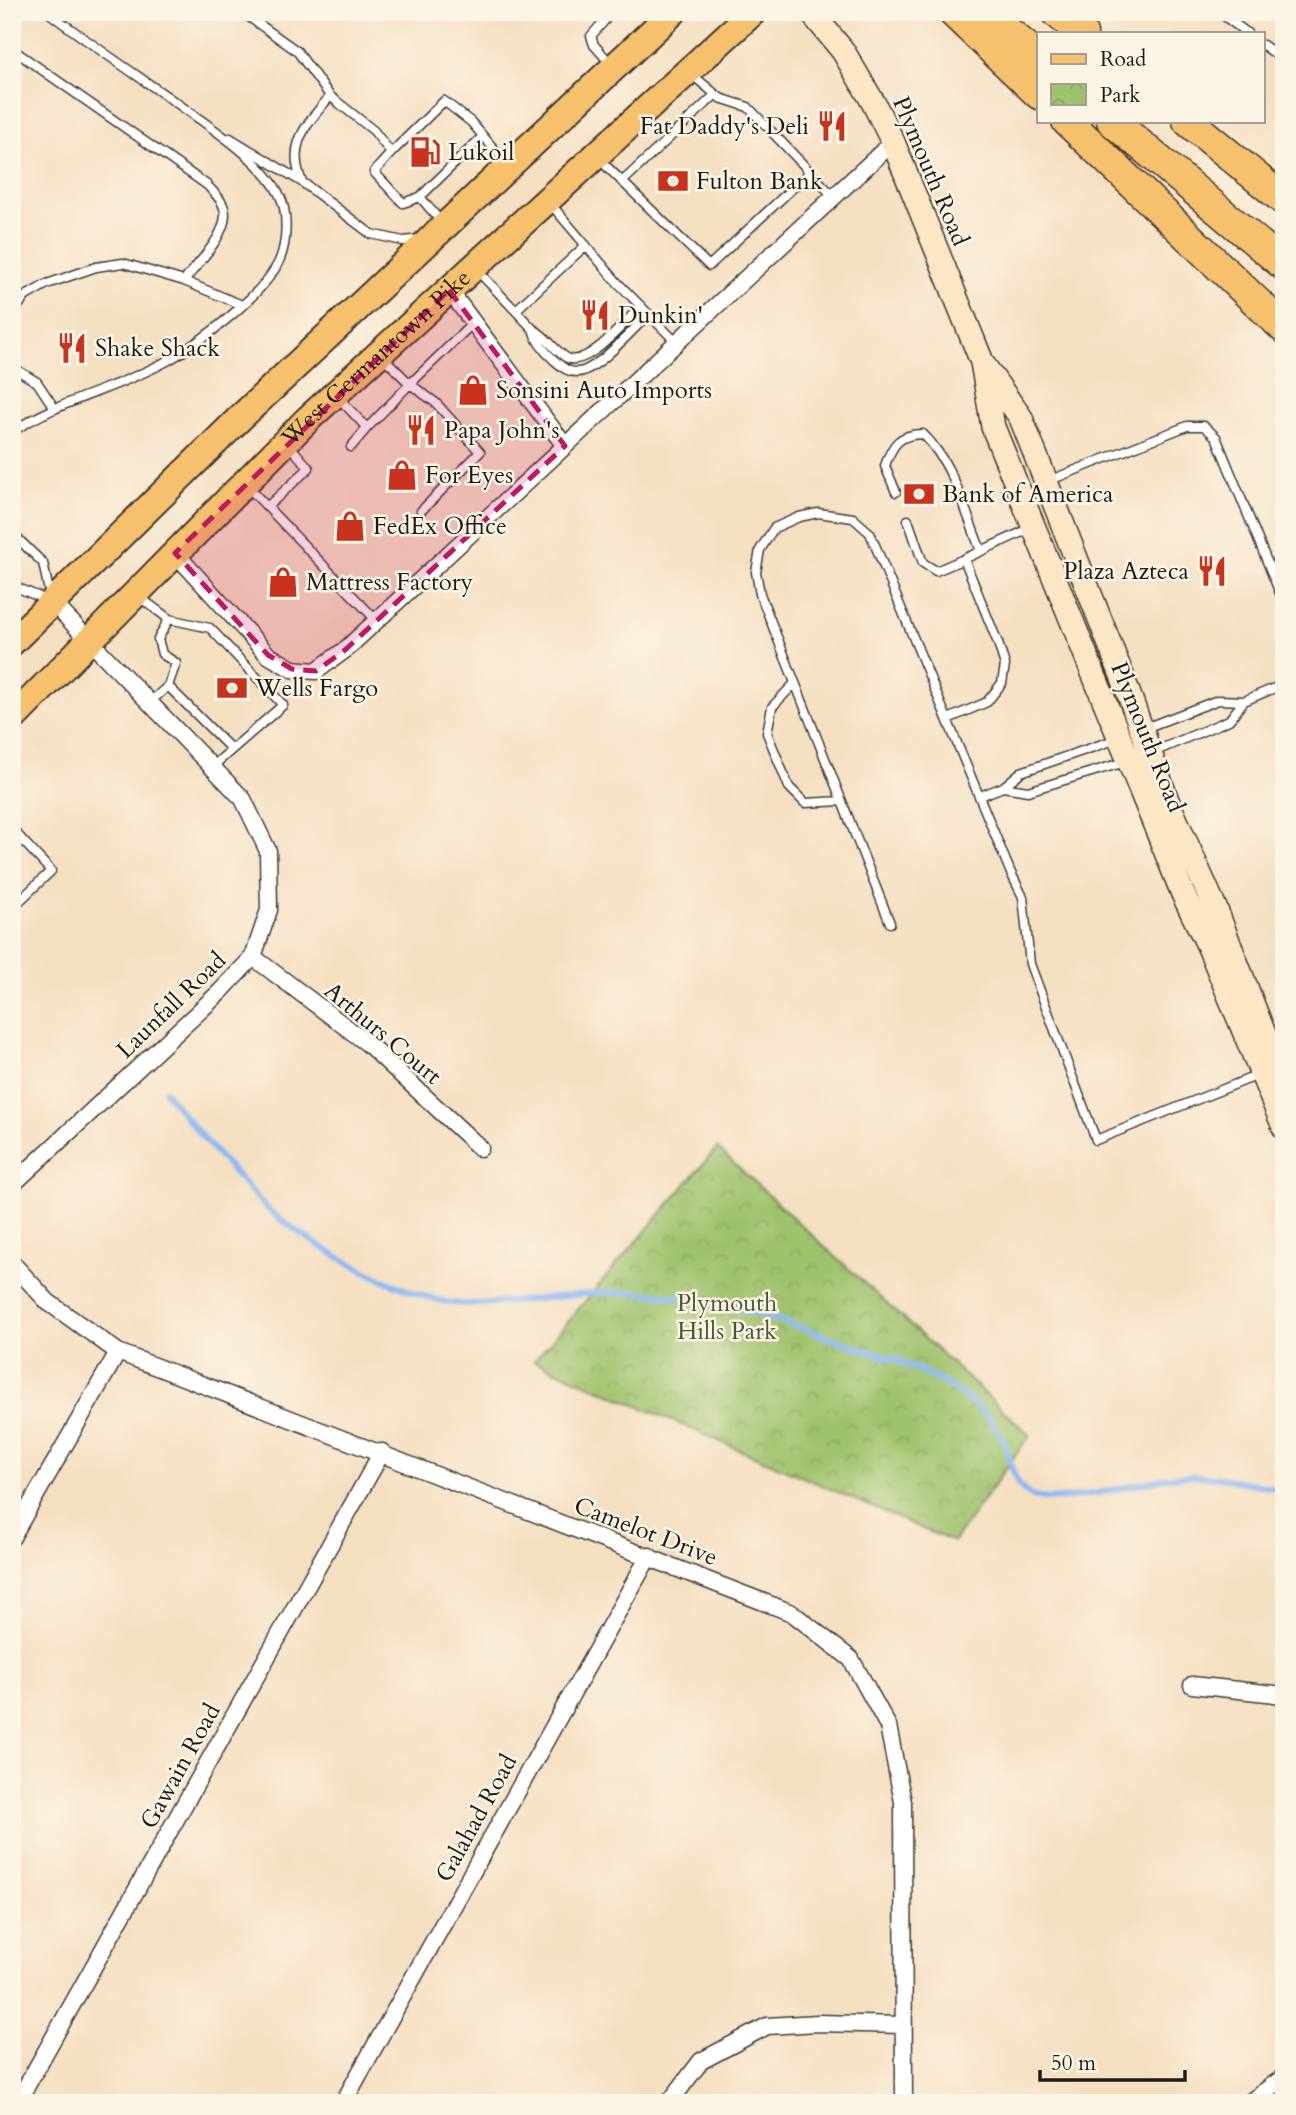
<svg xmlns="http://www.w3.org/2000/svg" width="1296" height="2115" viewBox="0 0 1296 2115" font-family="Cardo,serif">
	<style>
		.park { fill: url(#park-crowns); stroke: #5e6f44; stroke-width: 2 }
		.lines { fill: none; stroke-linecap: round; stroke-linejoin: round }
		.stream { stroke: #88b7f3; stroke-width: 6 }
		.service-casing { stroke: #3d3935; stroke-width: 11 }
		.minor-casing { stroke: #3d3935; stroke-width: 19 }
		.secondary-casing { stroke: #3d3935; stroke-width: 26 }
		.primary-casing { stroke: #3d3935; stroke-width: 30 }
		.motorway-casing { stroke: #3d3935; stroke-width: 33 }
		.service { stroke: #fff; stroke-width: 8 }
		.minor { stroke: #fff; stroke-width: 16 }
		.secondary { stroke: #fce6c4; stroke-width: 23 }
		.primary { stroke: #f7c06c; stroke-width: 26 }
		.motorway { stroke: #f7c06c; stroke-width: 30 }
		.marked { fill: #c2185b; fill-opacity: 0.2; stroke: #c2185b; stroke-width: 5; stroke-dasharray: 14 9; stroke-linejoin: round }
		.labels { text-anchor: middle; stroke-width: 5; stroke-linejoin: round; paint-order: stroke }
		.poi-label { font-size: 24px; fill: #1c1c1c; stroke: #fcf5e5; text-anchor: start }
		.street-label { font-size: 24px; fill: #1c1c1c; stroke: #fcf5e5 }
		.park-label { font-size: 24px; fill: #4a5638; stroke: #fcf5e5 }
	</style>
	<defs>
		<pattern id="park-crowns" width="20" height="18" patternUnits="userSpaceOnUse" patternTransform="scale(1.75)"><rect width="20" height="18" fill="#9fc26c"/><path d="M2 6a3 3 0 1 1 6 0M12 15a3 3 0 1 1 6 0" fill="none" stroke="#88a65d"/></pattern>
	</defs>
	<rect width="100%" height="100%" fill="#fcf5e5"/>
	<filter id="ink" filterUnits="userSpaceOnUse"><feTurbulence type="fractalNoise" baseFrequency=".0143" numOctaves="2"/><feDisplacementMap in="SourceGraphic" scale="14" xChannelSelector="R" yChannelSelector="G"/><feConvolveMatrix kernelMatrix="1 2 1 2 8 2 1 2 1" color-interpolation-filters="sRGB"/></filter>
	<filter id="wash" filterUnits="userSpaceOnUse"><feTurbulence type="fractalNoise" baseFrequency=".00686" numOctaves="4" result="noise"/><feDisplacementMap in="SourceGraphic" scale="28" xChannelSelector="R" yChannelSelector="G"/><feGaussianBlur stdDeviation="1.57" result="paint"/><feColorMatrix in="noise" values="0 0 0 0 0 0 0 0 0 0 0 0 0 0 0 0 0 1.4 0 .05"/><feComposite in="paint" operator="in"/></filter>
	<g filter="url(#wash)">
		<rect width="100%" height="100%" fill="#f5dfc1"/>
		<path class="park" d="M 717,1148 L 1030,1435 L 953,1542 L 534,1361 Z"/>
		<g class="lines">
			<path class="stream" d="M 165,1091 C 189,1123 214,1151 241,1180 C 251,1190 260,1202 270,1211 C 306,1240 346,1263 388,1282 C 408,1291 442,1304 464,1304 C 522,1305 582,1289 642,1293 C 686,1297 745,1309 787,1323 C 820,1333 850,1347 883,1355 L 885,1358 L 889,1357 C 931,1375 976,1395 1001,1435 C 1011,1452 1009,1479 1027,1493 C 1049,1511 1143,1481 1173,1477 C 1209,1472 1248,1484 1284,1490"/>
		</g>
	</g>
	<g filter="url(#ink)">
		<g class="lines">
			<defs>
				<path id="service" d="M 242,12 L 297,51 L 330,96 C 307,125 286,143 302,182
					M 1219,12 L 1247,33
					M 1263,45 L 1284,60
					M 12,49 L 207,185 C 213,192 222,199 224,208 C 231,231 198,263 184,281
					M 611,64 L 594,45 L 591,36 L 612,12
					M 690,73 L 720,98 L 748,107 L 834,197
					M 330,96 L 374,131 L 391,153 L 374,172 L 403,203 L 420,197 L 483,136
					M 230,138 L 302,182 L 371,234 L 403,241 L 421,239
					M 391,153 L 444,101 L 471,122 L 506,163
					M 599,159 L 709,266 L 810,172
					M 622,182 L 715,95
					M 420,197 L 443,224
					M 549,202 L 617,282 L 677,343
					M 476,269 L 533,329 C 536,342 544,351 554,360 C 561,366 568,373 578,372 C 597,371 634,328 649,314
					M 516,310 L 586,245
					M 12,324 L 16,308 L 26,296 L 47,284 L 96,267 L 123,263 L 184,281 L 242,305
					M 533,329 C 547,336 554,351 567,358 C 587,368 627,320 641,306
					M 12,367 L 37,382 L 55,409
					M 337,396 L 367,428 L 410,384 L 382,356
					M 12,432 C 59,400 117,389 167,361 C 200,343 266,293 280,259 C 287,242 288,212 280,196 C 264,161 210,127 178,104 C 135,74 90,44 48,12
					M 351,447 L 367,428
					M 1048,481 L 1187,426 L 1204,426 L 1216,437 L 1284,603
					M 248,487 L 377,621
					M 896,492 L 885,466 C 892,444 900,434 923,434 C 954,465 965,511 981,551
					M 268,506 L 309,468 L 288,444
					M 421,511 L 480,452 L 436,403 L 410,384 L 473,323
					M 908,520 L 923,563 L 936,571 L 964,559
					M 12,533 L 43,563 L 50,596
					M 12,582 L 18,588 L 49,601
					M 138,596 L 169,619 L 158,639 L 162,654 L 176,663 L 168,686 L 231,749
					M 169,619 L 210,628 L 283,705 L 213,766
					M 795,683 L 772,707 L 767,733 L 789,787 L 805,803 L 842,801
					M 149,703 L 168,686
					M 948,719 L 987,702 L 1002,683 L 1005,665 L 998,643 L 964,559 L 1031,528
					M 1145,728 L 1218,700 L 1244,701 L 1284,684
					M 1151,753 L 1229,720 L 1244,701
					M 1003,787 L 1028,791 L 1125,762
					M 980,796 L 1003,787 L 1021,772 L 1117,739
					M 12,829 L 51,871 L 12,908
					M 890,923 L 760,594 L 756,572 L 760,550 L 774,528 L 799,517 L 818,513 L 853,518 L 870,533 L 1010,871 L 1023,897 L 1030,964 L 1096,1140 L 1261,1074"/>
				<path id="minor" d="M 449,290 L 565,446
					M 175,553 L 268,655 L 292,669 L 316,671 L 345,650 L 893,142
					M 253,957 L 367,1043 L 480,1148
					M 12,1185 L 220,992 L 253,957 L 269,910 L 268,851 L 243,799 L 52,602
					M 12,1263 L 48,1302 L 118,1352 L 792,1613 L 851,1659 L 888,1726 L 903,1802 L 904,2103
					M 12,1537 L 118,1352
					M 1192,1685 L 1284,1695
					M 17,2103 L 382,1452
					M 343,2103 L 649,1556
					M 669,2103 L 701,2061 L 767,2026 L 818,2023 L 903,2025
					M 1249,2103 L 1284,2077"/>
				<path id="secondary" d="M 811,12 L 843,51 L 873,102 L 893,142 L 982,362 L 993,427 L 1183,894 L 1209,947 L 1284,1127
					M 985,367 L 1021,418 L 1123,678 L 1167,800 L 1216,910 L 1284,1085"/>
				<g id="primary">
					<path d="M 12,642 L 240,418 L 673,12"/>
					<path id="s1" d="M 12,719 L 308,419 L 753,12"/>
				</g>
				<path id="motorway" d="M 953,12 L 1039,94
					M 985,12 L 1039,58
					M 1056,12 L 1082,33
					M 1067,121 L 1284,328
					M 1112,121 L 1284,265
					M 1188,121 L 1284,200"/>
			</defs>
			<use href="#service" class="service-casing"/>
			<use href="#minor" class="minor-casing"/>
			<use href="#secondary" class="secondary-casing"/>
			<use href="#primary" class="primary-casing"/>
			<use href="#motorway" class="motorway-casing"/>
			<use href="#service" class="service"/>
			<use href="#minor" class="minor"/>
			<use href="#secondary" class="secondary"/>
			<use href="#primary" class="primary"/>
			<use href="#motorway" class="motorway"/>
		</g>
	</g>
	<path class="marked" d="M 449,290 L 565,446 L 345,650 L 316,671 L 292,669 L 268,655 L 175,553 Z"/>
	<defs>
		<symbol id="restaurant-bare" viewBox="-9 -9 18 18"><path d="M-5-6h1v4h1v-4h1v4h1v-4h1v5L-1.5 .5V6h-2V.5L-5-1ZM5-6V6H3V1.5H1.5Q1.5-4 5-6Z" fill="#c8321e" stroke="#fcf5e5" stroke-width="2.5" paint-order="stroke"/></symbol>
		<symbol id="fuel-bare" viewBox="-9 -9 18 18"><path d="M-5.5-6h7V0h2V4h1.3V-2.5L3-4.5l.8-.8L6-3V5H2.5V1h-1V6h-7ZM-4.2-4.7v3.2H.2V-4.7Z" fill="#c8321e" stroke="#fcf5e5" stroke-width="2.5" paint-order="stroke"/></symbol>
		<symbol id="bank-bare" viewBox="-9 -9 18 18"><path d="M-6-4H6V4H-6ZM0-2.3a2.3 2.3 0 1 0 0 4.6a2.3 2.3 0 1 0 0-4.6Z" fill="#c8321e" stroke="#fcf5e5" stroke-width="2.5" paint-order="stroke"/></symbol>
		<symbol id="shop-bare" viewBox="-9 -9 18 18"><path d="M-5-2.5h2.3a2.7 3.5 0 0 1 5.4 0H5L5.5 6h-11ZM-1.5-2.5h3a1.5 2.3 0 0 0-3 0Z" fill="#c8321e" stroke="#fcf5e5" stroke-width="2.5" paint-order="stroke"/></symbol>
	</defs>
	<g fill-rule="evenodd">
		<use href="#restaurant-bare" x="810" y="104" width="44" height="44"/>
		<use href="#fuel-bare" x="403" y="130" width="44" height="44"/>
		<use href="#bank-bare" x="651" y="159" width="44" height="44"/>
		<use href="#restaurant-bare" x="573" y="293" width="44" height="44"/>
		<use href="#restaurant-bare" x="50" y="326" width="44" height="44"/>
		<use href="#shop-bare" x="451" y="368" width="44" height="44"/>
		<use href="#restaurant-bare" x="399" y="408" width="44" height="44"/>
		<use href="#shop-bare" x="380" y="453" width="44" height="44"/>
		<use href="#bank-bare" x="897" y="472" width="44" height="44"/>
		<use href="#shop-bare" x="328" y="504" width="44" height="44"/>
		<use href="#restaurant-bare" x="1190" y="549" width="44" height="44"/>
		<use href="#shop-bare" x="261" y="560" width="44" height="44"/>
		<use href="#bank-bare" x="210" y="666" width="44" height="44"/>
	</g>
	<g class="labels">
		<g class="poi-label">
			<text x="809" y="134" text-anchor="end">Fat Daddy's Deli</text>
			<text x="448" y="160">Lukoil</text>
			<text x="696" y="189">Fulton Bank</text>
			<text x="618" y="323">Dunkin'</text>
			<text x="95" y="356">Shake Shack</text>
			<text x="496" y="398">Sonsini Auto Imports</text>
			<text x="444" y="438">Papa John's</text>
			<text x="425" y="483">For Eyes</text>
			<text x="942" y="502">Bank of America</text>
			<text x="373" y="534">FedEx Office</text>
			<text x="1189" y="579" text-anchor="end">Plaza Azteca</text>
			<text x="306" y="590">Mattress Factory</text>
			<text x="255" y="696">Wells Fargo</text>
		</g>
		<g class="street-label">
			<text transform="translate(931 171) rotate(67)" y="8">Plymouth Road</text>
			<text dy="8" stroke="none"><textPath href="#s1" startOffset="513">West Germantown Pike</textPath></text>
			<text transform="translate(1148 737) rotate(68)" y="8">Plymouth Road</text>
			<text transform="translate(171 1005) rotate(-44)" y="8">Launfall Road</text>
			<text transform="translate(383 1033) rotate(40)" y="8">Arthurs Court</text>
			<text transform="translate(646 1531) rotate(21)" y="8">Camelot Drive</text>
			<text transform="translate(180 1766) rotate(-61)" y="8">Gawain Road</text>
			<text transform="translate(476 1818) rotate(-61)" y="8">Galahad Road</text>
		</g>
		<g class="park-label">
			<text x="727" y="1311">Plymouth<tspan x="727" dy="28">Hills Park</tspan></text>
		</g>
	</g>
	<rect width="1296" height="2115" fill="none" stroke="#fcf5e5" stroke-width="42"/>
	<rect x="1037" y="32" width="228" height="91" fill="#fcf5e5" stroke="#a29e95" stroke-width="2"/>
	<rect x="1051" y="54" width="35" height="10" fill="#f7c06c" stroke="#a29e95" stroke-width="2"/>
	<text x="1100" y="66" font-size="21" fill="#1c1c1c">Road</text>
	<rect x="1051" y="84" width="35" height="21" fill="url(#park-crowns)" stroke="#a29e95" stroke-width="2"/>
	<text x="1100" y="102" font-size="21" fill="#1c1c1c">Park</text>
	<path d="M1040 2070v10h145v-10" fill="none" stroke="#1c1c1c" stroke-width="3.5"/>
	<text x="1051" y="2070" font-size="21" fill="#1c1c1c" stroke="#fcf5e5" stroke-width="5" paint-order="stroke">50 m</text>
</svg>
